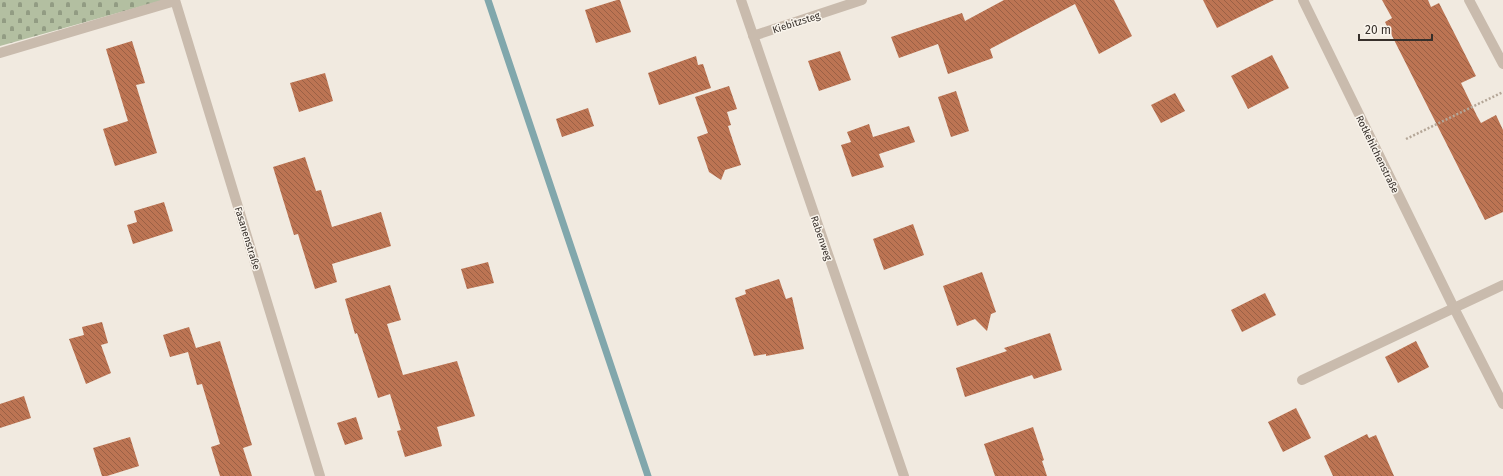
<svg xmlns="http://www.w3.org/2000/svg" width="1503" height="476" viewBox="0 0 1503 476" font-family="'Fira Sans',sans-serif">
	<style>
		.cemetery { fill: url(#cemetery-stones) }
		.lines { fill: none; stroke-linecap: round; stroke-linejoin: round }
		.stream { stroke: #81a7ac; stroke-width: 7 }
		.building { fill: url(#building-back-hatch) }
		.path { stroke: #b4a697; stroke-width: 2.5; stroke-dasharray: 2 2; stroke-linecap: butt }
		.lane { stroke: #c9bbad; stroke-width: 10 }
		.street { stroke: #c9bbad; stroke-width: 10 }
		.labels { text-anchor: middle; stroke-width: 3; stroke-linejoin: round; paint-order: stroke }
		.street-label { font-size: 10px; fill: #37302b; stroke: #f9f4ec }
	</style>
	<defs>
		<pattern id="cemetery-stones" width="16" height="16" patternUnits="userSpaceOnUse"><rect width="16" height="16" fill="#b3bfa1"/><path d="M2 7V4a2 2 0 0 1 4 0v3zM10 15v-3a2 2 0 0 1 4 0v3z" fill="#929c83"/></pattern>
		<pattern id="building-back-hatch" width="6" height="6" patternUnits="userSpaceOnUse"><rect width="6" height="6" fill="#bc7453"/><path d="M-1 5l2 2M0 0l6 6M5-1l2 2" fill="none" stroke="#9a6045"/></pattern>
	</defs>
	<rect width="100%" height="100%" fill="#f1eae0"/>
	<path class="cemetery" d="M 0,0 L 164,0 L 0,46 Z"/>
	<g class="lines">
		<path class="stream" d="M 488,0 L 648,476"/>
	</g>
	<path class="building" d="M 617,0 L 620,0 L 631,32 L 596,43 L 585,10 Z
		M 1004,0 L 1114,0 L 1132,36 L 1099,54 L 1075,4 L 990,49 L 993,58 L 948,74 L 938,44 L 899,58 L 891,37 L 962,13 L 965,21 Z
		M 1203,0 L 1274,0 L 1217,28 Z
		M 1382,0 L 1428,0 L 1431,7 L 1439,3 L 1476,76 L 1461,83 L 1477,116 L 1481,123 L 1496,115 L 1503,130 L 1503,212 L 1485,220 L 1385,22 L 1392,18 Z
		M 132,41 L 145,83 L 136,85 L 157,153 L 115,166 L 103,129 L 128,121 L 106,49 Z
		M 840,51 L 851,80 L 819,91 L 808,61 Z
		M 1272,55 L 1289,88 L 1248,109 L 1231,76 Z
		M 696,56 L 698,65 L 703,64 L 711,88 L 659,105 L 648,73 Z
		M 325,73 L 333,101 L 299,112 L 290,83 Z
		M 729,86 L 737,109 L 727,112 L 731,125 L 728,126 L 741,165 L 725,170 L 721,180 L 709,172 L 697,137 L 708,133 L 695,97 Z
		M 956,91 L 969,131 L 951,137 L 938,97 Z
		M 1175,93 L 1185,111 L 1161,123 L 1151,105 Z
		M 588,108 L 594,126 L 562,137 L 556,119 Z
		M 869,124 L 873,137 L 909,126 L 915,142 L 879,154 L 884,167 L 852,177 L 841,145 L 851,142 L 847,132 Z
		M 305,157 L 316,191 L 321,190 L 332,227 L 381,212 L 391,246 L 332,264 L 337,282 L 315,289 L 298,234 L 294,235 L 273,167 Z
		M 164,202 L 173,231 L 133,244 L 127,225 L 137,222 L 134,211 Z
		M 913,224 L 924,255 L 884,270 L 873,239 Z
		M 488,262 L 494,283 L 467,289 L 461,269 Z
		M 982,272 L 996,312 L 991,314 L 987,331 L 975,319 L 957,326 L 943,286 Z
		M 779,279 L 786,299 L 792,297 L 804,349 L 766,356 L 766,354 L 754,356 L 735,298 L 746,294 L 745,290 Z
		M 390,285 L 401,320 L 387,324 L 403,375 L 457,361 L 475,416 L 437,427 L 442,446 L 405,457 L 397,431 L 401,430 L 390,394 L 378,398 L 357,333 L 355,334 L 345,299 Z
		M 1265,293 L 1276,315 L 1242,332 L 1231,310 Z
		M 102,322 L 108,343 L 101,345 L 111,373 L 86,384 L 69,339 L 84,335 L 82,327 Z
		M 189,327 L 196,348 L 220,341 L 252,445 L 243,448 L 252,476 L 220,476 L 211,447 L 220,444 L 202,384 L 197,385 L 188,352 L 170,357 L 163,335 Z
		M 1050,333 L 1062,370 L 1034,379 L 1032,375 L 965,397 L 956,368 L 1007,351 L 1004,348 Z
		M 1416,341 L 1429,367 L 1398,383 L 1385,357 Z
		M 24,396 L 31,418 L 0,428 L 0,404 Z
		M 1296,408 L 1311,438 L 1283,452 L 1268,422 Z
		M 356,417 L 363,439 L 345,445 L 337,423 Z
		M 1033,427 L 1044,460 L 1042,461 L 1047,476 L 995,476 L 984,444 Z
		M 1367,434 L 1369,438 L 1376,435 L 1394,476 L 1333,476 L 1324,456 Z
		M 130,437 L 139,466 L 107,476 L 102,476 L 93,448 Z"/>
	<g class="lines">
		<path class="path" d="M 1406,139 L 1503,92"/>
		<path class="lane" d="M 1302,380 L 1454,308"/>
		<path class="street" d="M 175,0 L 320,476
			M 741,0 L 904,476
			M 1303,0 L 1454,308 L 1503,404
			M 1469,0 L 1503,64
			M 753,36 L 862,0
			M 0,53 L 175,1
			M 1454,308 L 1503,285"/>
	</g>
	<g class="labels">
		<g class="street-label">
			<text transform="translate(796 22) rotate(-18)" y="4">Kiebitzsteg</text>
			<text transform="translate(1378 154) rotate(64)" y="4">Rotkehlchenstraße</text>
			<text transform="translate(248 238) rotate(73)" y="4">Fasanenstraße</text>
			<text transform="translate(822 238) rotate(71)" y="4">Rabenweg</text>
		</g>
	</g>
	<path d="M1359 34v6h73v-6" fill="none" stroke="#37302b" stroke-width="2"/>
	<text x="1365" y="34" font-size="12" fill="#37302b" stroke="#f9f4ec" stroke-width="3" paint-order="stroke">20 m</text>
</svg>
